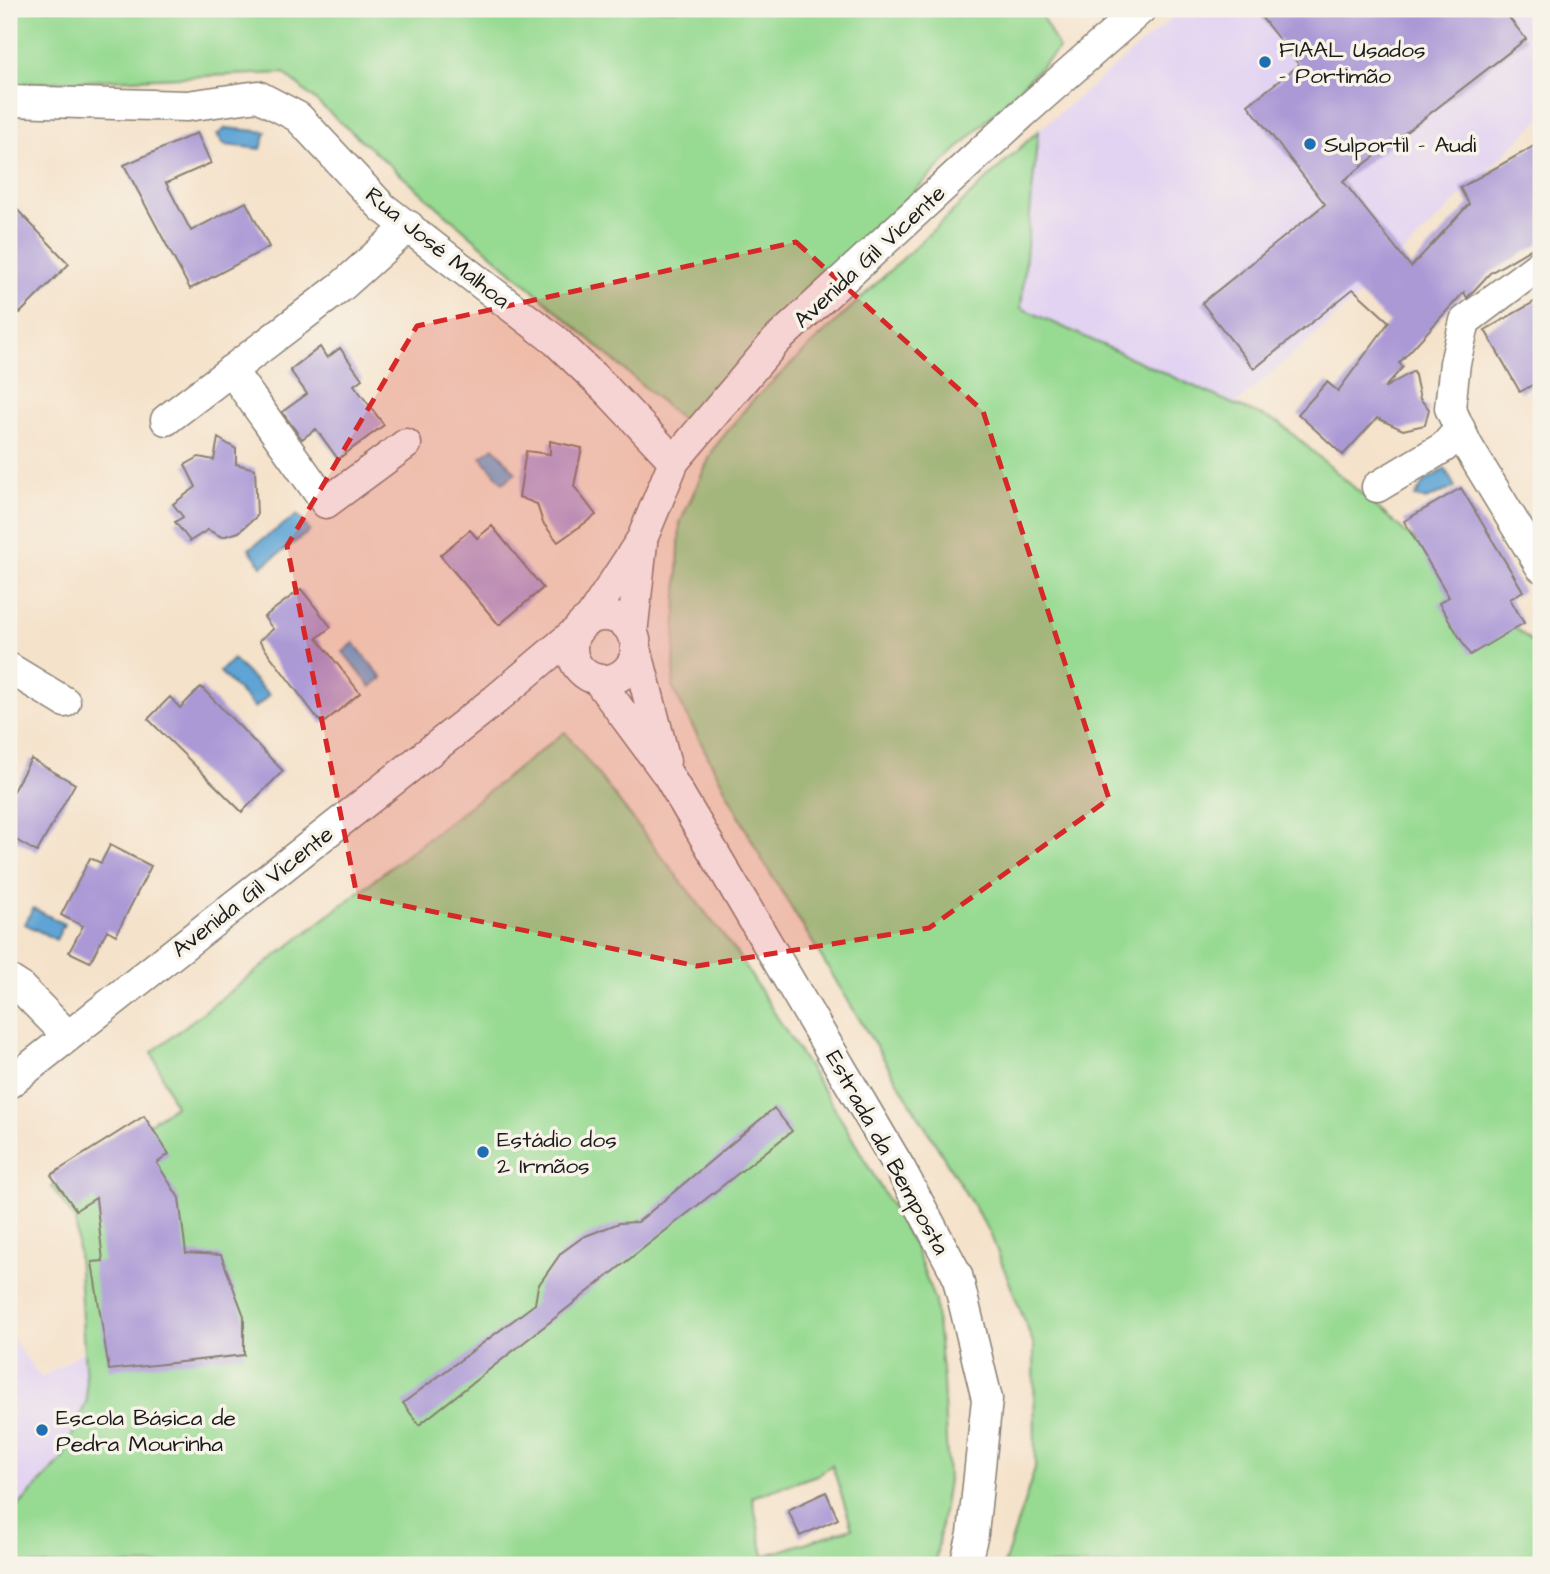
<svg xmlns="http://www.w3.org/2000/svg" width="1550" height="1574" viewBox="0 0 1550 1574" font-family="'Architects Daughter',sans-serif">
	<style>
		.built { fill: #e3d3f2 }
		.green { fill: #97da92; stroke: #5a7b57; stroke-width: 2; fill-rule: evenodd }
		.water { fill: #5ea4d4; stroke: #3d6078; stroke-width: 2 }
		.building { fill: #ab99d6 }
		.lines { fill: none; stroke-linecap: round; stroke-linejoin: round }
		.minor-casing { stroke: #887f73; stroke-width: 33 }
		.minor { stroke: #fff; stroke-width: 30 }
		.marked { fill: #d62828; fill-opacity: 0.2; stroke: #d62828; stroke-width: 5; stroke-dasharray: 14 9; stroke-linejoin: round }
		.poi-dot { fill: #1f6fb2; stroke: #f7f3e8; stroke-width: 2.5 }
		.labels { text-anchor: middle; stroke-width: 7; stroke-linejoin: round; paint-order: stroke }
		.poi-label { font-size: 23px; fill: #1c1c1c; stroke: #f7f3e8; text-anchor: start }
		.street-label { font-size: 23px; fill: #1c1c1c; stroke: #f7f3e8 }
	</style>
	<rect width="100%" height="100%" fill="#f7f3e8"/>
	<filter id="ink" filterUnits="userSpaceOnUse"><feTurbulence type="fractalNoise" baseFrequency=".0143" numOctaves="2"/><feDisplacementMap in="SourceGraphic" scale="14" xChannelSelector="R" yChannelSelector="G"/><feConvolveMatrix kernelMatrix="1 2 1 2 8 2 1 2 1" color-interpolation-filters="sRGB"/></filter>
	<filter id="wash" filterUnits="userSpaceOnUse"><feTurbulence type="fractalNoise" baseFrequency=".00686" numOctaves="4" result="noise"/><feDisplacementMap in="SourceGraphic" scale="28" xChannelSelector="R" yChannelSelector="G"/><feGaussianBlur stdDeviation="1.57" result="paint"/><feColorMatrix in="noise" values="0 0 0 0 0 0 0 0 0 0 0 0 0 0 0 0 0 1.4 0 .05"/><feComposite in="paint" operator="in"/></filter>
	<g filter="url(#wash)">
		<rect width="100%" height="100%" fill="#f5e2ca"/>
		<path class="built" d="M 1183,9 L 1541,9 L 1541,118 L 1360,295 L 1235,405 L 1021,308 L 1038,131 Z
			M 9,1334 L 41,1378 L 84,1351 L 87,1400 L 62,1460 L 9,1516 Z"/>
		<path class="green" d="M 9,9 L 1038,9 L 1059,49 L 682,420 L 284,73 L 9,84 Z
			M 1038,131 L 1021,308 L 1235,405 L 1280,423 L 1541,650 L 1541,1565 L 1004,1565 L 1035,1468 L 1034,1345 L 990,1233 L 761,858 L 673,689 L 680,523 L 714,448 L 751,402 Z
			M 565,732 L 736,952 L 840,1117 L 916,1249 L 935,1302 L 943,1380 L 948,1480 L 935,1565 L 9,1565 L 9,1516 L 62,1460 L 87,1400 L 76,1221 L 52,1187 L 175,1106 L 152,1052 ZM 832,1465 L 852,1528 L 764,1556 L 752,1497 L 817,1475 Z"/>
		<path class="water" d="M 226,128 L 266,132 L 261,149 L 225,145 L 217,135 Z
			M 494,447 L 516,473 L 503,483 L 481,457 Z
			M 1445,469 L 1455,487 L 1426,500 L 1415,496 L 1425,481 Z
			M 297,515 L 310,531 L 262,566 L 249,549 Z
			M 354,643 L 382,678 L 371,687 L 343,652 Z
			M 233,659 L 269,695 L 255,708 L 220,672 Z
			M 33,908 L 64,924 L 56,940 L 25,924 Z"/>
		<g id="blocks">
			<path class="building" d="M 1255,9 L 1502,9 L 1526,39 L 1343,181 L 1411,267 L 1469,204 L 1460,188 L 1541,142 L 1541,243 L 1490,273 L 1467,298 L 1464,292 L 1399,363 L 1403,367 L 1384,388 L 1414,371 L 1420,399 L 1429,409 L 1425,425 L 1403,430 L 1377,418 L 1343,455 L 1298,414 L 1327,382 L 1338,391 L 1389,322 L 1353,289 L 1254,369 L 1202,303 L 1325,204 L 1248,105 L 1299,65 Z
				M 197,133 L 211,163 L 166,183 L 191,231 L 246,202 L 269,247 L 190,289 L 124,165 Z
				M 9,201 L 69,264 L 20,313 L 9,303 Z
				M 1541,298 L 1541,380 L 1520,392 L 1485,330 Z
				M 320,347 L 327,358 L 340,348 L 362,379 L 354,385 L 384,425 L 338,459 L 316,429 L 302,439 L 282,412 L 307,394 L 290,370 Z
				M 218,438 L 236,449 L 236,464 L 255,469 L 257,516 L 239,532 L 222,537 L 208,530 L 190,541 L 175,522 L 183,517 L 173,504 L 196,487 L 185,465 L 199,457 L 214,460 Z
				M 550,441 L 582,448 L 574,486 L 596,515 L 558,542 L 543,523 L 537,504 L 519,497 L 526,451 L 550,454 Z
				M 1461,488 L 1523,591 L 1510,599 L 1524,623 L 1470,655 L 1439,603 L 1449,597 L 1404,521 Z
				M 492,526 L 543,588 L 499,625 L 440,555 L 470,530 L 477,538 Z
				M 301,589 L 331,627 L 317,638 L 360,693 L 322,724 L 259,641 L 273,629 L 264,617 Z
				M 201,687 L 283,771 L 242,812 L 148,719 L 170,697 L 180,708 Z
				M 31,759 L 75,784 L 37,852 L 9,836 L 9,798 Z
				M 110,845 L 151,866 L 116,935 L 107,930 L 90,962 L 69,952 L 83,926 L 61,915 L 90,858 L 101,863 Z
				M 774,1108 L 792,1131 L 419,1425 L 403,1403 L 535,1304 L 538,1286 L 561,1253 L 583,1237 L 619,1223 L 638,1222 Z
				M 144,1116 L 169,1154 L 157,1163 L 179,1198 L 186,1253 L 221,1255 L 244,1316 L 244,1355 L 109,1370 L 92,1262 L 103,1261 L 96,1198 L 76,1210 L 51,1175 Z
				M 826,1492 L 838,1519 L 800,1536 L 788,1510 Z"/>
		</g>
	</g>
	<g filter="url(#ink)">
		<use href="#blocks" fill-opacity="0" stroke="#887f73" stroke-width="2"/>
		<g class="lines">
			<defs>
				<path id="minor" d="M 9,101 L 187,106 L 258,96 L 298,117 L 382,207 L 556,341 L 605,388 L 674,461
					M 1541,264 L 1465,321 L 1455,363 L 1450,408 L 1467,445 L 1541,567
					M 231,370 L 326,503 L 406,444
					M 166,420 L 342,286 L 409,226
					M 1377,487 L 1444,447 L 1460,429
					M572 648a32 32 0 1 1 64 0a32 32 0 1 1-64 0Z
					M 589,620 L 642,539 L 674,461 L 776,341 L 1022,114 L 1141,9
					M 632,634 L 642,543
					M 636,649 L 665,761
					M 9,668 L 65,702
					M 597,679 L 668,775 L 901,1170 L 957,1275 L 987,1399 L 973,1534 L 965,1565
					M 9,980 L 20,987 L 68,1036
					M 9,1083 L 495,700 L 579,629"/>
			</defs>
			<use href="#minor" class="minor-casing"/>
			<use href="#minor" class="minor"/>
		</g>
	</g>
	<path class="marked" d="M 796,242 L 983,411 L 1109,799 L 929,928 L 697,966 L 357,896 L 287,546 L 417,326 Z"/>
	<g class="poi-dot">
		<circle cx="1265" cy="62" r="7"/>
		<circle cx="1310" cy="144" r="7"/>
		<circle cx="483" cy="1152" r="7"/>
		<circle cx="42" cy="1430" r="7"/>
	</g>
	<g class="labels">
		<g class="poi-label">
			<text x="1279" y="57">FIAAL Usados<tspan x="1279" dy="26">- Portimão</tspan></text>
			<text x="1324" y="152">Sulportil - Audi</text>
			<text x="497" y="1147">Estádio dos<tspan x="497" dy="26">2 Irmãos</tspan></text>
			<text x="56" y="1425">Escola Básica de<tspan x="56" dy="26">Pedra Mourinha</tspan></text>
		</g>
		<g class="street-label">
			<text transform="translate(438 247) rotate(39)" y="8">Rua José Malhoa</text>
			<text transform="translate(869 256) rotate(-43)" y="8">Avenida Gil Vicente</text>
			<text transform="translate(252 891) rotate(-38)" y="8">Avenida Gil Vicente</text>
			<text transform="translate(888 1152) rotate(61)" y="8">Estrada da Bemposta</text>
		</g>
	</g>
	<rect width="1550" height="1574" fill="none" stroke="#f7f3e8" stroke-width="35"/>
</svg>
